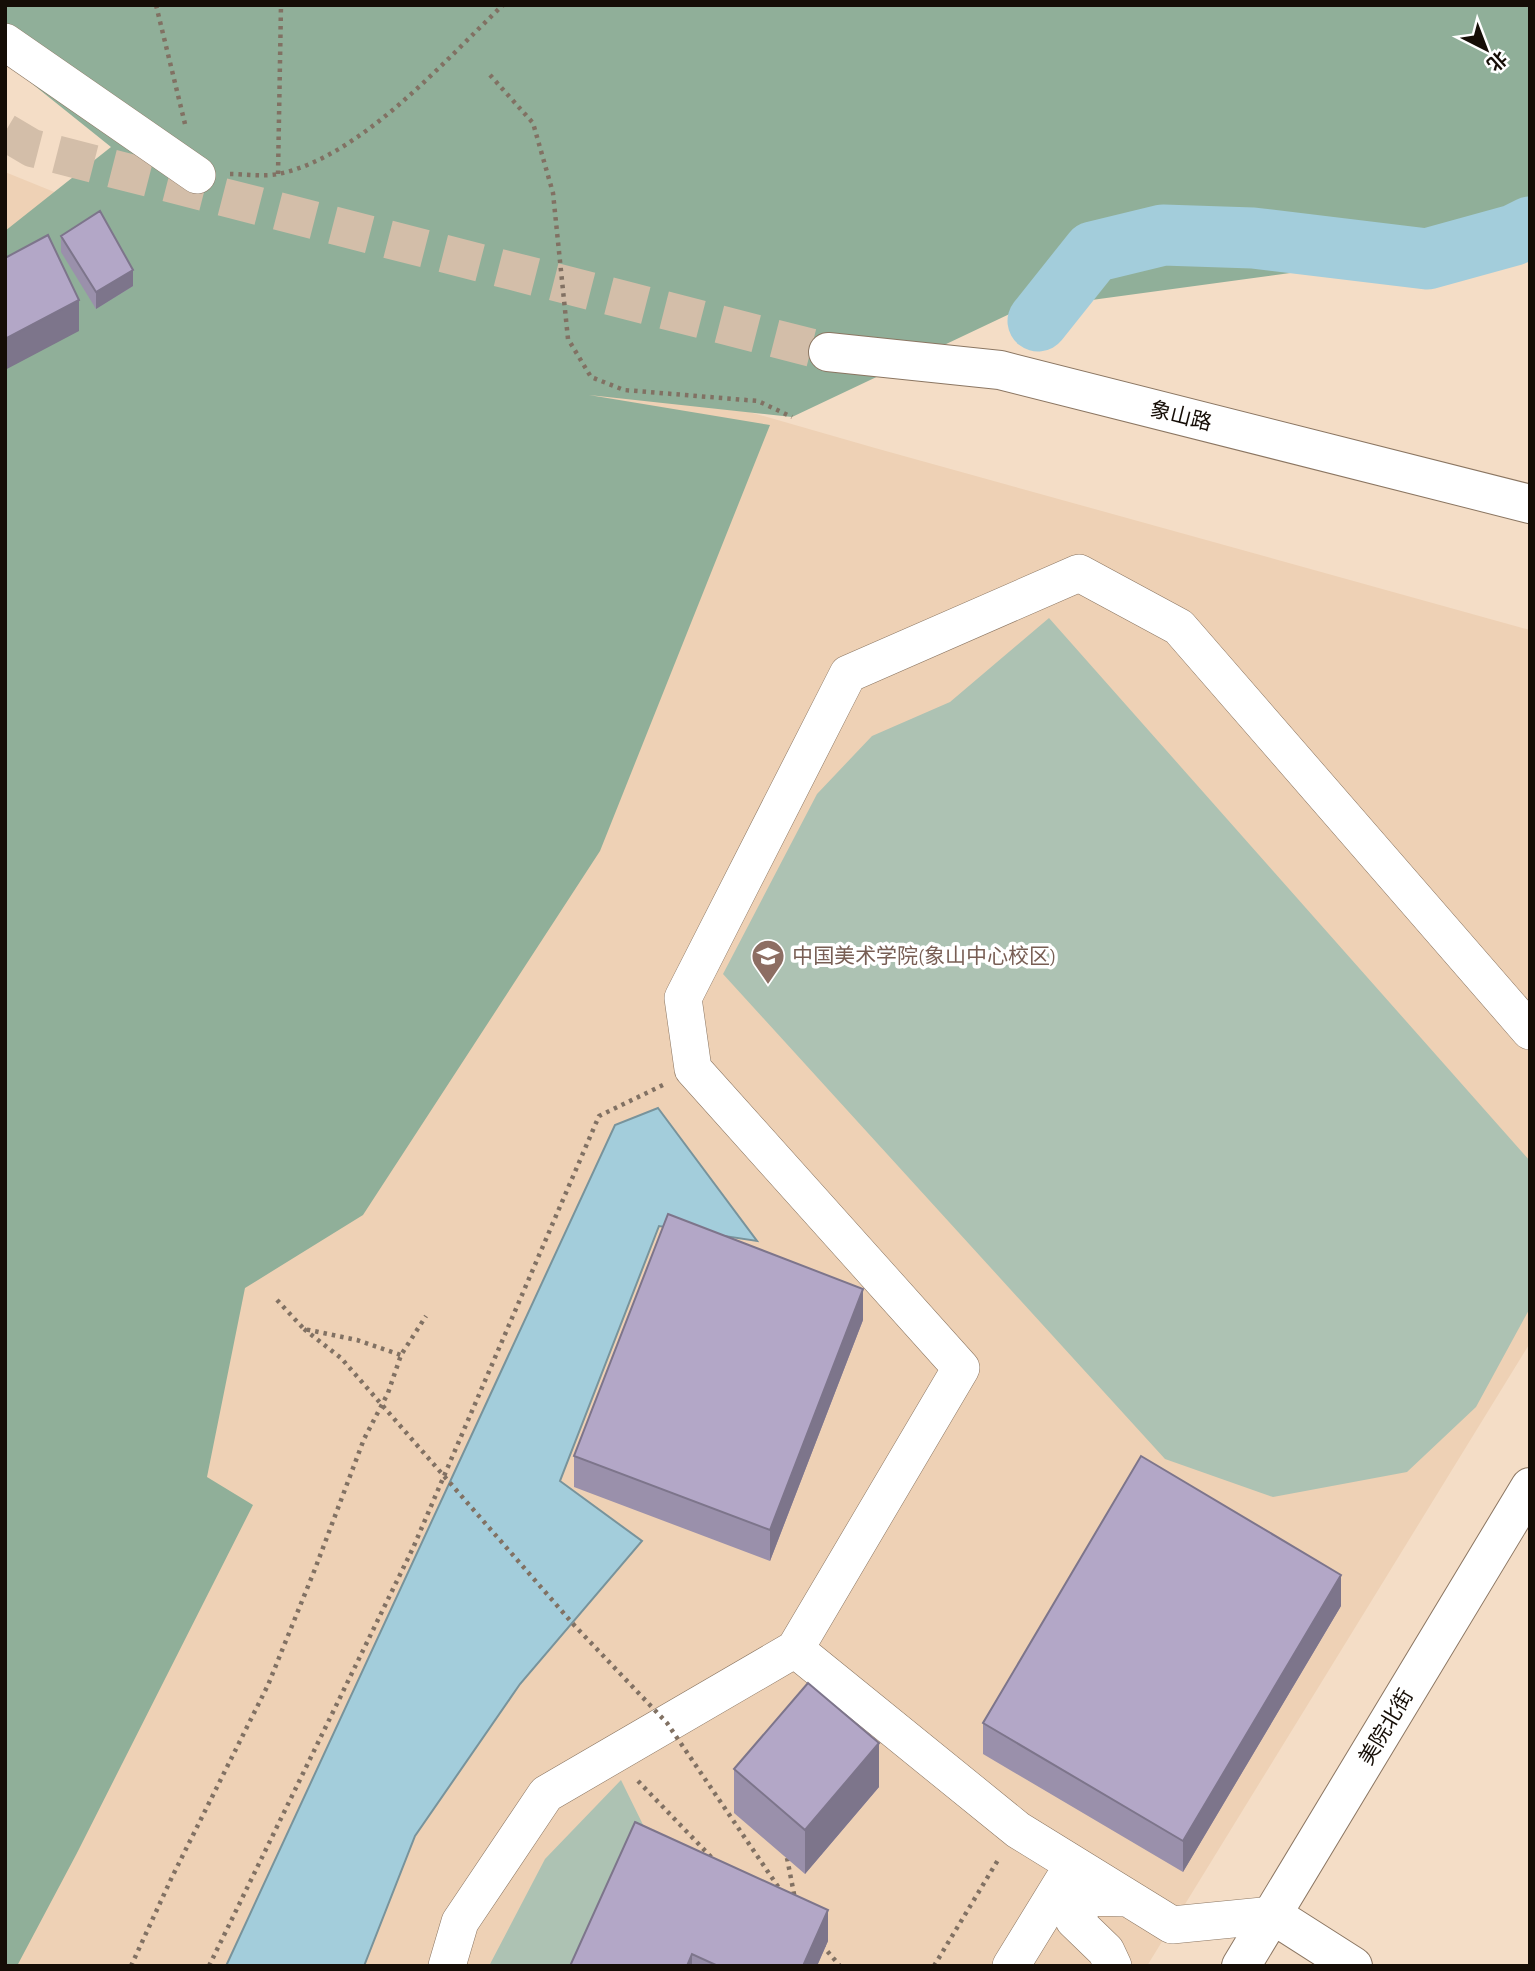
<svg xmlns="http://www.w3.org/2000/svg" width="1535" height="1971" viewBox="0 0 1535 1971" font-family="'Alegreya Sans','Noto Sans SC',sans-serif">
	<style>
		.built { fill: #eed1b5 }
		.green { fill: #adc2b3 }
		.forest { fill: #90af99 }
		.water { fill: #a3cddb; stroke: #78939b; stroke-width: 2 }
		.lines { fill: none; stroke-linecap: round; stroke-linejoin: round }
		.river { stroke: #a3cddb; stroke-width: 61 }
		.secondary-tunnel { stroke: #d3bea9; stroke-width: 38; stroke-dasharray: 38 19; stroke-linecap: butt }
		.street-casing { stroke: #8b7662; stroke-width: 38 }
		.secondary-casing { stroke: #8b7662; stroke-width: 40 }
		.path { stroke: #817163; stroke-width: 4.5; stroke-dasharray: 3.5 5; stroke-linecap: butt }
		.street { stroke: #fff; stroke-width: 37 }
		.secondary { stroke: #fff; stroke-width: 38 }
		.path-bridge { stroke: #817163; stroke-width: 4.5; stroke-dasharray: 3.5 5; stroke-linecap: butt }
		.wall { fill: #9a90ab }
		.shaded-wall { fill: #7d758b }
		.building { fill: #b3a7c7; stroke: #7d758b; stroke-width: 2 }
		.labels { text-anchor: middle; stroke-width: 7; stroke-linejoin: round; paint-order: stroke }
		.street-label { font-size: 21px; fill: #150d06; stroke: #fff }
		.education-label { font-size: 21px; fill: #785e54; stroke: #fff; text-anchor: start }
	</style>
	<rect width="100%" height="100%" fill="#f4ddc6"/>
	<path class="built" d="M 5,172 L 227,262 L 875,448 L 1530,630 L 1530,1343 L 1147,1966 L 5,1966 Z"/>
	<path class="green" d="M 1049,618 L 1530,1161 L 1530,1308 L 1476,1407 L 1407,1472 L 1273,1497 L 1165,1459 L 723,974 L 817,794 L 872,736 L 950,702 Z
		M 621,1780 L 651,1841 L 571,1966 L 489,1966 L 545,1859 Z"/>
	<path class="forest" d="M 5,5 L 1530,5 L 1530,209 L 1460,250 L 1018,310 L 792,417 L 589,395 L 770,425 L 600,851 L 363,1215 L 245,1288 L 207,1477 L 253,1505 L 77,1853 L 17,1966 L 5,1966 L 5,231 L 111,147 L 5,62 Z"/>
	<path class="water" d="M 658,1108 L 757,1241 L 659,1226 L 560,1481 L 642,1541 L 520,1684 L 415,1836 L 364,1966 L 226,1966 L 615,1125 Z"/>
	<g class="lines">
		<path class="river" d="M 1038,321 L 1093,252 L 1163,235 L 1253,238 L 1427,259 L 1514,235 L 1530,227"/>
		<path class="secondary-tunnel" d="M 5,132 L 32,148 L 828,352"/>
		<defs>
			<path id="street" d="M 5,42 L 197,175
				M 795,1649 L 1018,1830 L 1172,1925 L 1273,1915
				M 447,1966 L 460,1922 L 546,1794 L 795,1649 L 961,1368 L 693,1069 L 683,998 L 848,674 L 1079,573 L 1179,627 L 1530,1031
				M 1011,1966 L 1073,1865
				M 1113,1966 L 1106,1951 L 1074,1920 L 1088,1897 L 1127,1898"/>
			<path id="secondary" d="M 828,352 L 1000,370 L 1530,504
				M 1273,1915 L 1353,1966
				M 1241,1966 L 1530,1487"/>
		</defs>
		<use href="#street" class="street-casing"/>
		<use href="#secondary" class="secondary-casing"/>
		<path class="path" d="M 156,5 L 185,124
			M 490,75 L 533,123 L 553,193 L 568,339 L 591,377 L 624,390 L 758,401 L 792,417
			M 230,174 C 245,174 264,177 278,174 C 361,157 443,62 503,5
			M 278,174 L 281,5
			M 277,1300 L 304,1329 L 357,1340 L 401,1355
			M 638,1781 L 714,1860
			M 787,1858 L 795,1899
			M 131,1966 L 172,1877 L 268,1685 L 315,1569 L 364,1439 L 388,1393 L 401,1355 L 426,1316
			M 209,1966 L 413,1548 L 599,1116 L 665,1084
			M 934,1966 L 998,1860"/>
		<use href="#street" class="street"/>
		<use href="#secondary" class="secondary"/>
		<path class="path-bridge" d="M 304,1329 L 341,1358 L 574,1625 L 667,1723 L 781,1891
			M 822,1945 L 840,1966"/>
	</g>
	<path class="wall" d="M 61,236 L 133,286 L 96,309 L 61,252 Z
		M 863,1320 L 770,1561 L 574,1487 L 574,1456 Z
		M 1341,1606 L 1183,1872 L 983,1754 L 983,1723 Z
		M 734,1769 L 879,1787 L 805,1874 L 734,1813 Z
		M 828,1941 L 817,1966 L 570,1966 Z"/>
	<path class="shaded-wall" d="M 133,270 L 133,286 L 96,309 L 96,292 Z
		M 79,300 L 79,331 L 5,370 L 5,339 Z
		M 863,1289 L 863,1320 L 770,1561 L 770,1530 Z
		M 1341,1575 L 1341,1606 L 1183,1872 L 1183,1841 Z
		M 879,1743 L 879,1787 L 805,1874 L 805,1830 Z
		M 828,1910 L 828,1941 L 817,1966 L 803,1966 Z
		M 692,1954 L 692,1966 L 687,1966 Z"/>
	<path class="building" d="M 100,211 L 133,270 L 96,292 L 61,236 Z
		M 48,235 L 79,300 L 5,339 L 5,258 Z
		M 668,1214 L 863,1289 L 770,1530 L 574,1456 Z
		M 1141,1456 L 1341,1575 L 1183,1841 L 983,1723 Z
		M 808,1683 L 879,1743 L 805,1830 L 734,1769 Z
		M 635,1822 L 828,1910 L 803,1966 L 718,1966 L 692,1954 L 687,1966 L 570,1966 Z"/>
	<defs>
		<symbol id="university-pin" viewBox="-11 -11 22 30"><path d="M0 17L-7.5 6A9.5 9.5 0 1 1 7.5 6Z" fill="#8d6e63" stroke="#fff"/><path d="M0-5L7-2L0 1L-7-2ZM-4 1L0 2.5L4 1V4Q0 6-4 4Z" fill="#fff"/></symbol>
	</defs>
	<g fill-rule="evenodd">
		<use href="#university-pin" x="749" y="937" width="38" height="52"/>
	</g>
	<g class="labels">
		<g class="street-label">
			<text transform="translate(1181 416) rotate(14)" y="7">象山路</text>
			<text transform="translate(1386 1727) rotate(-59)" y="7">美院北街</text>
		</g>
		<g class="education-label">
			<text x="792" y="963">中国美术学院(象山中心校区)</text>
		</g>
	</g>
	<rect width="1535" height="1971" fill="none" stroke="#150d06" stroke-width="14"/>
	<g transform="translate(1486 49) rotate(138)" stroke="#ffffff" stroke-width="5" paint-order="stroke">
	<path d="M0-5L12 26L0 18L-12 26Z" fill="#150d06"/>
	<text y="-10" font-size="19" font-weight="bold" text-anchor="middle" fill="#150d06">北</text>
	</g>
</svg>
